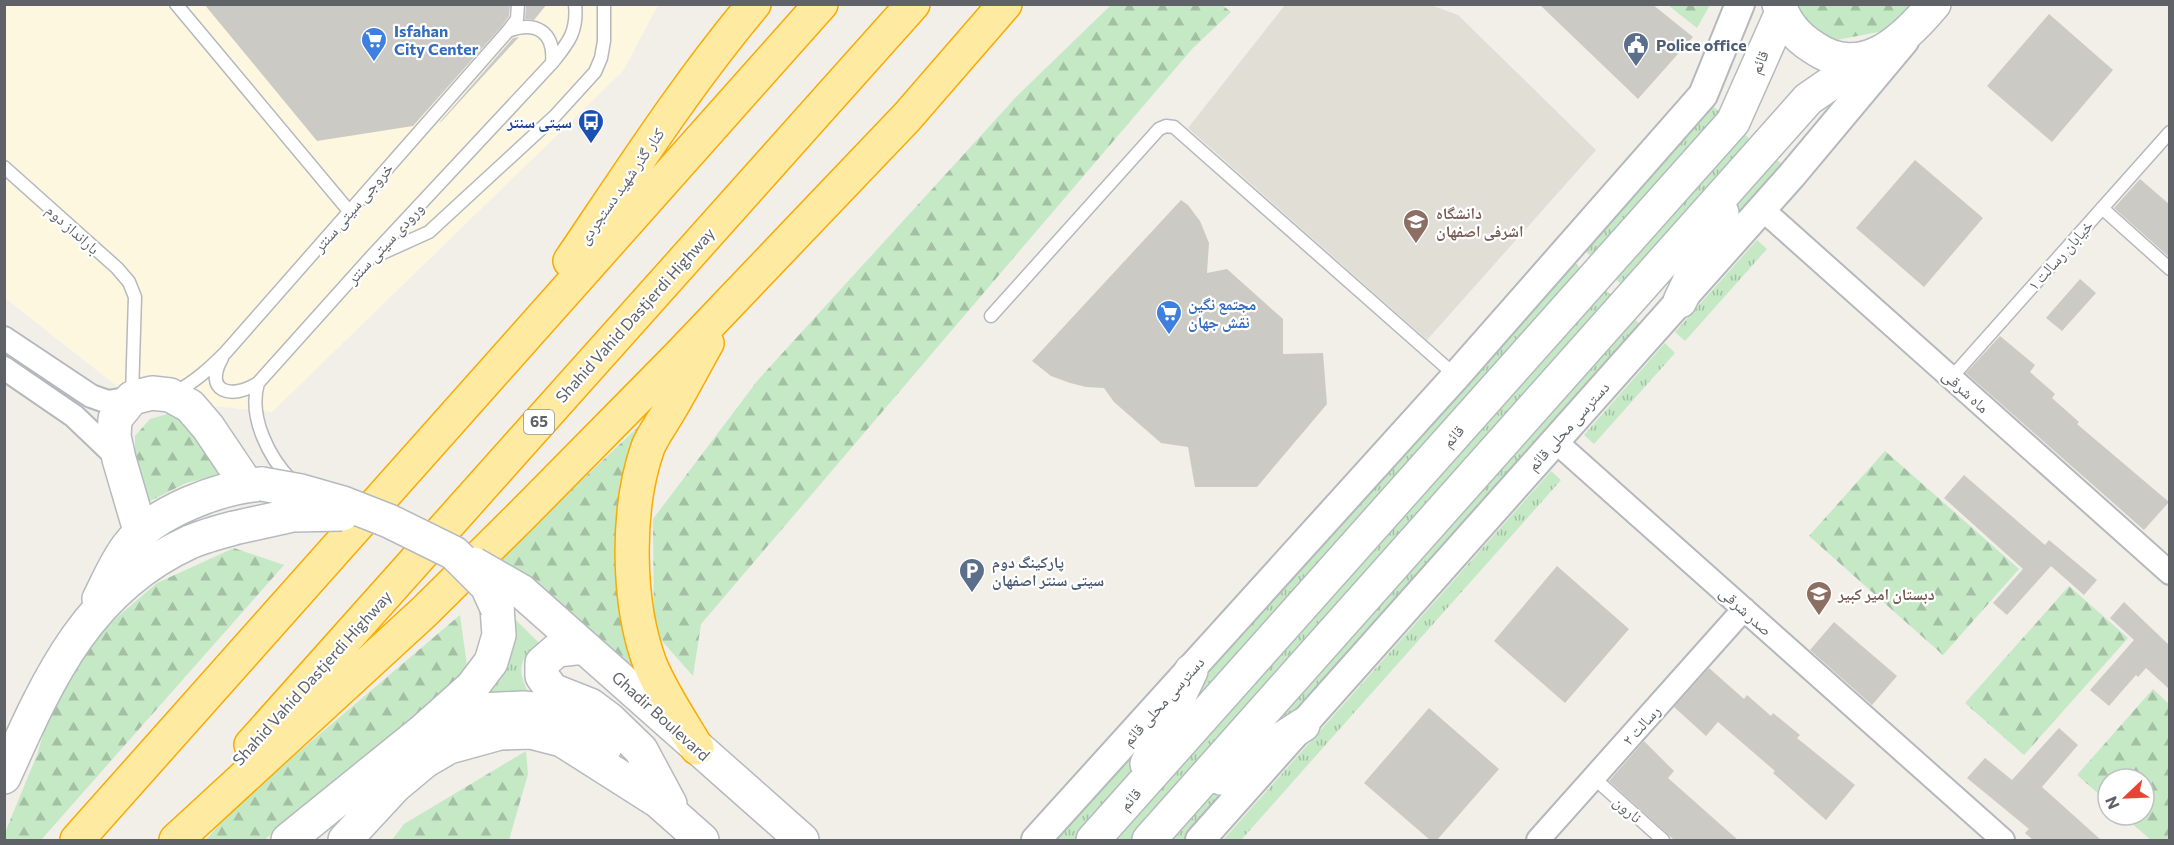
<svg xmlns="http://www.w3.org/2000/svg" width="2174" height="845" viewBox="0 0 2174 845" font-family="Commissioner,'Noto Naskh Arabic',sans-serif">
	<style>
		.commercial { fill: #fef7e0 }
		.education { fill: #e1ded6 }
		.grass { fill: url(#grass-tufts) }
		.forest { fill: url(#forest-firs) }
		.building { fill: #cccac5 }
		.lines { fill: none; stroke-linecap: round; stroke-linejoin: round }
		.service-casing { stroke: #b5b8bc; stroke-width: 15 }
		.minor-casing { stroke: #b5b8bc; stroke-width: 26 }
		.tertiary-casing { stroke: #b5b8bc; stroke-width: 32 }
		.secondary-casing { stroke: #b6babf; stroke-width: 36 }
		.trunk-casing { stroke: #f9ab00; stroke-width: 36 }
		.service { stroke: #fff; stroke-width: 12 }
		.minor { stroke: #fff; stroke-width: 22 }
		.tertiary { stroke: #fff; stroke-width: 28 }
		.secondary { stroke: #fff; stroke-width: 33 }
		.trunk { stroke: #feeaa1; stroke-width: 33 }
		.secondary-bridge-casing { stroke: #b6babf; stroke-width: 36; stroke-linecap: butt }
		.secondary-bridge { stroke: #fff; stroke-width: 33 }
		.labels { text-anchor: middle; stroke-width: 4.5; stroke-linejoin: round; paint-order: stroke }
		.shield { fill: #fff; stroke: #8f9295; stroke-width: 1.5 }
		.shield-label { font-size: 15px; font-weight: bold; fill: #5f6368 }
		.shop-label { font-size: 16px; font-weight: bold; fill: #366cbe; stroke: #fff; text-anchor: start }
		.service-label { font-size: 16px; font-weight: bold; fill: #4e5e75; stroke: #fff; text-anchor: start }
		.street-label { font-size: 16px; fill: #5f6368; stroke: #fff }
		.transit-label { font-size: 16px; font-weight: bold; fill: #164399; stroke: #fff; text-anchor: end }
		.education-label { font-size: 16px; font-weight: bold; fill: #785e54; stroke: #fff; text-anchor: start }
	</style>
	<defs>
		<pattern id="grass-tufts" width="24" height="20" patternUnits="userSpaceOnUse" patternTransform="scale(1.5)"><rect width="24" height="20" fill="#c5e8c5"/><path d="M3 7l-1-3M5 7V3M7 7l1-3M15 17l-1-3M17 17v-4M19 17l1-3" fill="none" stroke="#a3c0a4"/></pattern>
		<pattern id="forest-firs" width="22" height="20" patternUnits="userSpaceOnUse" patternTransform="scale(1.5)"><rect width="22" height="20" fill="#c5e8c5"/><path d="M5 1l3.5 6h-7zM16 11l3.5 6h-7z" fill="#a3c0a4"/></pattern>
	</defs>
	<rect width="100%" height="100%" fill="#f1efe8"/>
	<path class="commercial" d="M 4,5 L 658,5 L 623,71 L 272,412 L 132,398 L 5,298 Z"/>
	<path class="education" d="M 1285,5 L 1431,5 L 1458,15 L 1596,150 L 1427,340 L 1188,128 Z"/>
	<path class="grass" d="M 1709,103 L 1723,115 L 1594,259 L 1580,247 Z
		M 1741,131 L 1758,146 L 1629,291 L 1612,276 Z
		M 1772,155 L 1786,168 L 1726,234 L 1743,188 Z
		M 1757,240 L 1767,249 L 1685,341 L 1675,332 Z
		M 1570,259 L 1584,271 L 1175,730 L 1197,678 Z
		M 1602,287 L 1619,302 L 1140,840 L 1109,840 Z
		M 1630,315 L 1643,327 L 1292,722 L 1243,749 Z
		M 1665,343 L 1675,353 L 1594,444 L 1584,435 Z
		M 1551,471 L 1561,480 L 1241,840 L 1223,840 Z
		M 506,610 L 539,643 C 515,662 519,672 530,697 L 477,703 C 510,669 507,655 506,610 Z
		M 1145,737 L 1128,783 L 1077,840 L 1053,840 Z
		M 1242,781 L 1188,840 L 1164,840 L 1198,802 Z"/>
	<path class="forest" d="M 1111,5 L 1222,5 L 1231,12 L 1192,49 L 701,624 L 693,676 L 654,632 L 653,519 L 758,380 L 1017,96 Z
		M 1668,5 L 1710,4 L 1710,5 L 1697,28 Z
		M 1790,5 L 1917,5 L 1889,30 L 1831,41 L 1796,21 Z
		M 171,413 L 190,420 L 221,474 L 186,483 L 144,504 L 135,463 L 135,436 L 150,419 Z
		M 652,414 L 618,494 L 634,673 L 499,558 Z
		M 1885,451 L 2019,569 L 1943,655 L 1809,536 Z
		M 234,548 L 284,565 L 41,840 L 5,840 L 4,835 L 37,755 L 54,698 L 93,638 L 157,583 Z
		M 2069,586 L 2128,638 L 2024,755 L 1965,703 Z
		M 460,615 L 467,666 L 410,726 L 264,840 L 206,840 L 234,807 Z
		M 2153,689 L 2169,704 L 2169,840 L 2151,840 L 2122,815 L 2144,815 L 2144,779 L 2108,779 L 2108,802 L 2077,775 Z
		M 526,751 L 528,774 L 509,840 L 392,840 L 404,824 Z"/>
	<path class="building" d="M 204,4 L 510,4 L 509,16 L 502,26 L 413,126 L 317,141 Z
		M 526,4 L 547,4 L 534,20 L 525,19 Z
		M 1539,4 L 1652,4 L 1693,37 L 1638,99 Z
		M 2049,14 L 2113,70 L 2052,142 L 1987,86 Z
		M 519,37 L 441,122 L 439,123 L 513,38 Z
		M 1915,160 L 1983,218 L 1924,287 L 1856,228 Z
		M 2140,179 L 2169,204 L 2169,257 L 2114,208 Z
		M 1181,200 L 1188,205 L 1200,221 L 1209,243 L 1207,273 L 1227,269 L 1283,319 L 1283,354 L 1323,353 L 1327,404 L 1257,487 L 1195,487 L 1188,447 L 1161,443 L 1114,402 L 1104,388 L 1086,387 L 1070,383 L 1051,376 L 1032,361 Z
		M 2080,279 L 2096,293 L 2062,331 L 2046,318 Z
		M 2000,336 L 2035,365 L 2030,372 L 2055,394 L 2052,398 L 2079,422 L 2077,424 L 2169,502 L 2144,530 L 1966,373 Z
		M 1964,475 L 2045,545 L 2049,540 L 2097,580 L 2084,595 L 2051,566 L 2007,615 L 1993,603 L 2023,569 L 1944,498 Z
		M 1557,566 L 1629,629 L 1565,703 L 1494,641 Z
		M 2124,602 L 2169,645 L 2169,689 L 2146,668 L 2138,677 L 2136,675 L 2109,706 L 2090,690 L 2134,640 L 2110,618 Z
		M 1834,622 L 1897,676 L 1872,705 L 1810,650 Z
		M 1709,668 L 1744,699 L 1747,695 L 1771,716 L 1773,713 L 1800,735 L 1797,738 L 1855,785 L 1826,820 L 1773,773 L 1775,771 L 1718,722 L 1706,736 L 1674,707 Z
		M 1429,708 L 1499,769 L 1437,840 L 1430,840 L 1364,783 Z
		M 2059,728 L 2078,745 L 2042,787 L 2101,840 L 2033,840 L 2025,833 L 2029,829 L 1967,778 L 1985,758 L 2012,780 Z
		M 1644,741 L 1674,771 L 1668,778 L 1738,840 L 1674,840 L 1609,781 Z"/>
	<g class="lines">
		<defs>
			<path id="service" d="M 176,4 L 349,211
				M 508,31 C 537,20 555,33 552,63
				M 4,167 L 117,268 L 129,282 L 135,297 L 132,395
				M 2102,208 L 2170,269
				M 378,255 L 429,232 L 555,116 L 595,72 L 601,58 L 604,41 L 604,4
				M 991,316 L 1159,129 L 1166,126 L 1174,127 L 1456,376
				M 222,358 C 203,392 231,400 258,383
				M 1951,378 L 2170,132
				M 174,393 C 195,382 210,368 226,352 L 508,31 L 517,19 L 518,4
				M 292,481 C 269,458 248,417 258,383 L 371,257 L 552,63 C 568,43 578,32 575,4
				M 1594,778 L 1663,840"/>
			<path id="minor" d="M 1762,209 L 2170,573
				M 4,338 L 91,396 L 108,402 L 132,398
				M 4,368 L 74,416 L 119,459
				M 1555,441 L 2003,840
				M 1538,840 L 1744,609"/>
			<path id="tertiary" d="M 1036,840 L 1456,376 L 1703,95 L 1740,4
				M 1200,840 L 1792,175 L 1904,41"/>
			<path id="secondary" d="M 1779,4 C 1785,23 1797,37 1813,47 C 1862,81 1903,41 1934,4
				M 1680,301 L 1722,213
				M 141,534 L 119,459 L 114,436 L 115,419 L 132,398 L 152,393 L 170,395 L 190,406 L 208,427 L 247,485
				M 521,591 L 802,840
				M 99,599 C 108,581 116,562 128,546 C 154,512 220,487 262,484
				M 584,647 L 557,650 L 542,663 L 542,676 L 552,690 L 590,705 L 610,720 L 641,750 L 670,804
				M 424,730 L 481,710 L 523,708 L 546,710 L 569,718 L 605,747
				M 1147,764 L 1191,671
				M 4,777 C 48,679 87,589 190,542 C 204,536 219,532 234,528
				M 1221,778 L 1303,725
				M 643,786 L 658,801 L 702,840
				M 288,840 L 424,730 L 472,687 L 491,662 L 499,635 L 497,608
				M 345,840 L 395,786 L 425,761 L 449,747 L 500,733 L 531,732 L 562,740 L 658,801
				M 1093,840 L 1733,122 L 1782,12
				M 1149,840 L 1808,99 L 1866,59"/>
			<path id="trunk" d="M 570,261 C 629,174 686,85 754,4
				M 251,745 L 913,4
				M 697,748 C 681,721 662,693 650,664 C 627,602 626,509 648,447 C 653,435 662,423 669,411 C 682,389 694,366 707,343
				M 77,840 L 821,4
				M 176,840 L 425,611 L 521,516 L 676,359 L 907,117 L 1005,4"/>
		</defs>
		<use href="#service" class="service-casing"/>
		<use href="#minor" class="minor-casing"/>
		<use href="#tertiary" class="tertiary-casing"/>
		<use href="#secondary" class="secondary-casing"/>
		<use href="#trunk" class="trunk-casing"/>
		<use href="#service" class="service"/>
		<use href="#minor" class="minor"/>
		<use href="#tertiary" class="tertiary"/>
		<use href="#secondary" class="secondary"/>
		<use href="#trunk" class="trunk"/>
		<defs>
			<path id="secondary-bridge" d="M 262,484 L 301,491 L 343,503 L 389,521 L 454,553 L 487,586 L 497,608
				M 234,528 L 293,515 L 342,514
				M 474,564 L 521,591"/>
		</defs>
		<use href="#secondary-bridge" class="secondary-bridge-casing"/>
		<use href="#secondary-bridge" class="secondary-bridge"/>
	</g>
	<defs>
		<symbol id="supermarket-pin" viewBox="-11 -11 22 30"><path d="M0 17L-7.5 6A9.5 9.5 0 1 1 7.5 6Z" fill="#3f7fe0" stroke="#fff"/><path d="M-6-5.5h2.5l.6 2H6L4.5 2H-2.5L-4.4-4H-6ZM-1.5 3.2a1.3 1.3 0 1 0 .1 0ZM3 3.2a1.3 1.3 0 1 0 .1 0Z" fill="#fff"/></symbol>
		<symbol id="civic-pin" viewBox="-11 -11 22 30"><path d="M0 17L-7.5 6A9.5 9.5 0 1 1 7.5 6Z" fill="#5c6f8a" stroke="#fff"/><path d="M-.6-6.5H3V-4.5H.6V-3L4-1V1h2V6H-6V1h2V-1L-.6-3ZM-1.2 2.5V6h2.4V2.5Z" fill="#fff"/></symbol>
		<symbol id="bus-pin" viewBox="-11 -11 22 30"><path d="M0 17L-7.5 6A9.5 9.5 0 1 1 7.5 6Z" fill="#1a4fb4" stroke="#fff"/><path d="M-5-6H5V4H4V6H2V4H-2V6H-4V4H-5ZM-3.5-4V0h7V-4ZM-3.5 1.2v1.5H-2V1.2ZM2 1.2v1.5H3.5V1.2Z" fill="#fff"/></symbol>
		<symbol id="university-pin" viewBox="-11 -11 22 30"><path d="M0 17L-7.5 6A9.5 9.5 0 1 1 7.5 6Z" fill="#8d6e63" stroke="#fff"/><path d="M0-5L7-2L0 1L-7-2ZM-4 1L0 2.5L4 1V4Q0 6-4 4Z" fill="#fff"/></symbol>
		<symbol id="parking-pin" viewBox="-11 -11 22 30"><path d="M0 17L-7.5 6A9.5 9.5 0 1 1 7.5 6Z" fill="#5c6f8a" stroke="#fff"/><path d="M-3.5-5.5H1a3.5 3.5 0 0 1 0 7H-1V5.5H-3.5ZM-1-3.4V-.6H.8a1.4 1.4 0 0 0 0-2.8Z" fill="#fff"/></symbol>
		<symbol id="school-pin" viewBox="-11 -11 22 30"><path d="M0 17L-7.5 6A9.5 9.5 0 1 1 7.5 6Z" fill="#8d6e63" stroke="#fff"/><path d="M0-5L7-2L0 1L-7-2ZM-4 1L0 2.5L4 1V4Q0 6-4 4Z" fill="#fff"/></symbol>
	</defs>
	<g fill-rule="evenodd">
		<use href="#supermarket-pin" x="359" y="25" width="30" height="40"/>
		<use href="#civic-pin" x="1621" y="30" width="30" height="40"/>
		<use href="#bus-pin" x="576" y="107" width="30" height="40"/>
		<use href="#university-pin" x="1401" y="207" width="30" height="40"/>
		<use href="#supermarket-pin" x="1154" y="298" width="30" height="40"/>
		<use href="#parking-pin" x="957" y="556" width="30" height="40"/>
		<use href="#school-pin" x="1804" y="579" width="30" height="40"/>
	</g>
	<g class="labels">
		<rect class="shield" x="524" y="410" width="30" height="24" rx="4.5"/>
		<g class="shield-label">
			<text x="539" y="427">65</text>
		</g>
		<g class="shop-label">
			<text x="394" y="37">Isfahan<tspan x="394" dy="18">City Center</tspan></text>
			<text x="1188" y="310">مجتمع نگین<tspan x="1188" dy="18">نقش جهان</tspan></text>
		</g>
		<g class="service-label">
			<text x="1656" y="51">Police office</text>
			<text x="992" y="568">پارکینگ دوم<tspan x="992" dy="18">سیتی سنتر اصفهان</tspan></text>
		</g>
		<g class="street-label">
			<text transform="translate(1759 62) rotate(-66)" y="6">قائم</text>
			<text transform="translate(621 186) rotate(-55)" y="6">کنار گذر شهید دستجردی</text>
			<text transform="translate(353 207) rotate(-49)" y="6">خروجی سیتی سنتر</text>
			<text transform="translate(73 229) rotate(42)" y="6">بارانداز دوم</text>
			<text transform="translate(385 243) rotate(-47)" y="6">ورودی سیتی سنتر</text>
			<text transform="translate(2060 255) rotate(-48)" y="6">خیابان رسالت ۱</text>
			<text transform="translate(635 315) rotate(-48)" y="6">Shahid Vahid Dastjerdi Highway</text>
			<text transform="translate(1966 391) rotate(42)" y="6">ماه شرقی</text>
			<text transform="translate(1568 426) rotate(-48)" y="6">دسترسی محلی قائم</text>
			<text transform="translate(1453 436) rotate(-48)" y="6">قائم</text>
			<text transform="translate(1746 611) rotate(42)" y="6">صدر شرقی</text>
			<text transform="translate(312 678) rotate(-48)" y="6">Shahid Vahid Dastjerdi Highway</text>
			<text transform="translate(1163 701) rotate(-48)" y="6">دسترسی محلی قائم</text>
			<text transform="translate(661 716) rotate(42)" y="6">Ghadir Boulevard</text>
			<text transform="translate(1641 725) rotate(-48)" y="6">رسالت ۲</text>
			<text transform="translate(1130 799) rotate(-48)" y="6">قائم</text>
			<text transform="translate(1628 809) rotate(42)" y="6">نارون</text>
		</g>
		<g class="transit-label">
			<text x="572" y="128">سیتی سنتر</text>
		</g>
		<g class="education-label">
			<text x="1436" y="219">دانشگاه<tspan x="1436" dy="18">اشرفی اصفهان</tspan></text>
			<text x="1838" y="600">دبستان امیر کبیر</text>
		</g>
	</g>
	<rect width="2174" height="845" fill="none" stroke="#5f6368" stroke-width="12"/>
	<g transform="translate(2126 797) rotate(247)"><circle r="28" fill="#ffffff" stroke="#bfc1c3" stroke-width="1.5"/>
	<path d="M0-4.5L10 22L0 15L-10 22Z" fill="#ea4335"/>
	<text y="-9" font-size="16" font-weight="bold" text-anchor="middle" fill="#5f6368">N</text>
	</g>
</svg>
